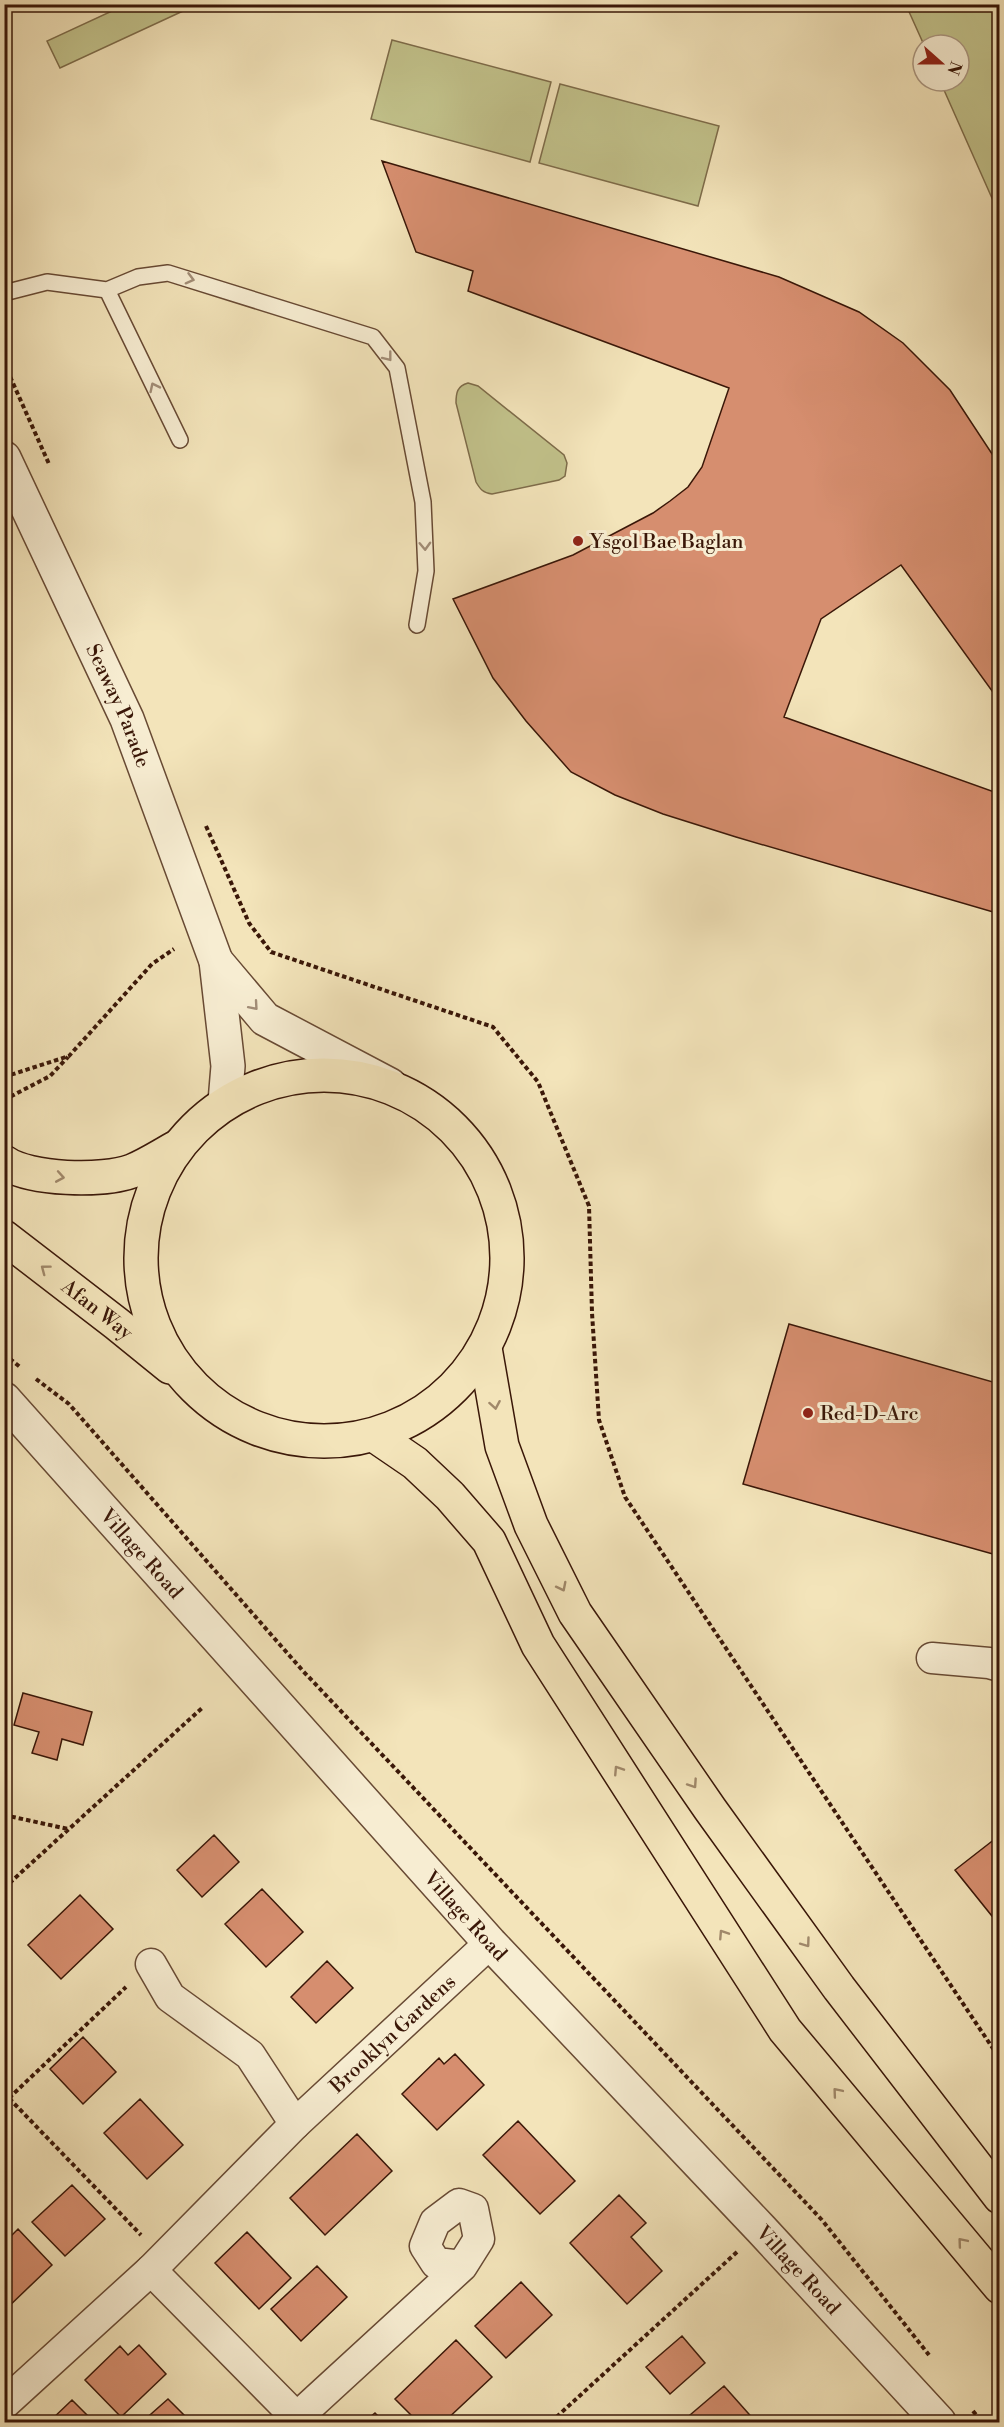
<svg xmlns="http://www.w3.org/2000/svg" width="1004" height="2427" viewBox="0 0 1004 2427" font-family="'Libre Bodoni',serif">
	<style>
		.green { fill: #c2c28b; stroke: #7e6c4a; stroke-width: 1.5 }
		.building { fill: #d68e6f; stroke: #3a1708; stroke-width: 1.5 }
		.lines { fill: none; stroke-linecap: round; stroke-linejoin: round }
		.service-casing { stroke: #684a34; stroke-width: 18 }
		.minor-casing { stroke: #684a34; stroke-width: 33 }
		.tertiary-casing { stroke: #684a34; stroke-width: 36 }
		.primary-casing { stroke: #3a1708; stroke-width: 36 }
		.path { stroke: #3a1708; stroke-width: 4; stroke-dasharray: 4.5 3; stroke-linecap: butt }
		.service { stroke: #f7edd2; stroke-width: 15 }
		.minor { stroke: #f7edd2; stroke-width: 30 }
		.tertiary { stroke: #f7edd2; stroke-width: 33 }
		.primary { stroke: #f3e4ba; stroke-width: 33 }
		.oneway { stroke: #a28d77 }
		.oneway2 { stroke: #a0886a }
		.poi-dot { fill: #8f2418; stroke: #f7edd2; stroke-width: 2 }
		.labels { text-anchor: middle; stroke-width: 6; stroke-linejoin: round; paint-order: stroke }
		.poi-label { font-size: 20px; fill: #3a1708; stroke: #f7edd2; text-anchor: start }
		.street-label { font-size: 20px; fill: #3a1708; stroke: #f7edd2 }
	</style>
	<rect width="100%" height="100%" fill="#f3e4ba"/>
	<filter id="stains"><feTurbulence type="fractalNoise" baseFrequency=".00333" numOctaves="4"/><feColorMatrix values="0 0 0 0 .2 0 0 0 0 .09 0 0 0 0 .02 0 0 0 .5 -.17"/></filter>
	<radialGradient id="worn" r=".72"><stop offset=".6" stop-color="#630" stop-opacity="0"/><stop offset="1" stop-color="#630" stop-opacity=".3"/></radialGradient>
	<path class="green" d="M 127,4 L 196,5 L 60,68 L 47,41 Z
		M 906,5 L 999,5 L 999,214 L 940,81 L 959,81 L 959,45 L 924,45 Z
		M 392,40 L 551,82 L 530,162 L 371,119 Z
		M 560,84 L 719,126 L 698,206 L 539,163 Z
		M 468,383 L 478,386 L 564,455 L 567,463 L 565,476 L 559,480 L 492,494 C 483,493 480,489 476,482 L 456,403 C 456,393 457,386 468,383 Z"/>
	<path class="building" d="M 382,161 L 779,277 L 859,312 L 903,343 L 950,390 L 1000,466 L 1000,702 L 901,565 L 821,619 L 784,717 L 1000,794 L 1000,914 L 736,837 L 663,814 L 615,795 L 571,772 L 526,721 L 493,678 L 453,599 L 573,555 L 653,513 L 670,501 L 688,487 L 702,467 L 729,388 L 468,291 L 473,271 L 416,252 Z
		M 789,1324 L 1000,1384 L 1000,1556 L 743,1484 Z
		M 23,1693 L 92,1712 L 83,1745 L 62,1739 L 57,1760 L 32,1753 L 39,1732 L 14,1725 Z
		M 214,1835 L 239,1862 L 202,1897 L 177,1870 Z
		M 1000,1835 L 1000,1926 L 955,1870 Z
		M 262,1889 L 303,1932 L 266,1967 L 225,1924 Z
		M 80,1895 L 113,1929 L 61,1979 L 28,1945 Z
		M 327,1961 L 353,1988 L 316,2023 L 291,1997 Z
		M 83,2037 L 116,2072 L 83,2104 L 50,2069 Z
		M 455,2054 L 484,2085 L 437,2130 L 402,2094 L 439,2058 L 444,2064 Z
		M 140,2099 L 183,2145 L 147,2179 L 104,2133 Z
		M 518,2121 L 575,2181 L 540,2214 L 483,2155 Z
		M 357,2134 L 392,2171 L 325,2235 L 290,2198 Z
		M 72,2185 L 105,2219 L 65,2256 L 32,2222 Z
		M 619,2195 L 646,2223 L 631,2237 L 662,2271 L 627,2304 L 570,2243 Z
		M 18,2229 L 52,2265 L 6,2309 L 4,2243 Z
		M 247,2232 L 291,2278 L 259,2309 L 215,2263 Z
		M 317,2266 L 347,2297 L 301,2341 L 271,2309 Z
		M 521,2282 L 552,2315 L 506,2358 L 475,2326 Z
		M 682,2336 L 705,2363 L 670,2394 L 646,2367 Z
		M 456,2340 L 492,2377 L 444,2422 L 418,2422 L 395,2399 Z
		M 139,2345 L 166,2374 L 121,2417 L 85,2380 L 120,2346 L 128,2355 Z
		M 724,2386 L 756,2422 L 697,2422 L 690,2415 Z
		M 168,2399 L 191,2422 L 142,2422 Z
		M 72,2400 L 94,2422 L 50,2421 Z
		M 375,2413 L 384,2422 L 364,2422 Z"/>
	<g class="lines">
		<defs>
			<path id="service" d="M 4,293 L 47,282 L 107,290
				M 180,440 L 107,290 L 138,277 L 168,273 L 373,337 L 397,368 L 423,502 L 426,571 L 417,625"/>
			<g id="minor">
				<path d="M 932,1658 L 989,1663 L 1000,1666"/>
				<path d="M 151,1964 L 170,1997 L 250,2055 L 295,2124"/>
				<path d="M 151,2270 L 297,2418"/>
				<path id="s1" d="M 4,2404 L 151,2270 L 295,2124 L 490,1943"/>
				<path d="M 292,2422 L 462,2266 L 479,2239 L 473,2209 L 459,2204 L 435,2222 L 425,2246 L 436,2263 L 462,2266"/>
			</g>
			<g id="tertiary">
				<path id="s2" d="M 4,458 L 127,719 L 216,961 L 228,1066 L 225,1102"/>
				<path d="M 216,961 L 265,1019 L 390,1085"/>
				<path id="s3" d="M 4,1399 L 490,1943 L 761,2229 L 939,2422"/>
			</g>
			<g id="primary">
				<circle cx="324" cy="1258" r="183"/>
				<path d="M 4,1162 C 29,1180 103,1182 132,1171 C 147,1165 162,1155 177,1147"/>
				<path id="s4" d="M 4,1237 L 117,1324 L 170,1367"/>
				<path d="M 485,1348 L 502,1446 L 531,1525 L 575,1613 L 710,1809 L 839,1988 L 1000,2197"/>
				<path d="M 374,1435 L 415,1463 L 450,1496 L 489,1541 L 538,1645 L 785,2030 L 1000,2287"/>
			</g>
		</defs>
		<use href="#service" class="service-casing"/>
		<use href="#minor" class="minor-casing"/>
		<use href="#tertiary" class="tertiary-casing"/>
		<use href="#primary" class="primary-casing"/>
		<path class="path" d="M 4,363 L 49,464
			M 206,826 L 249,923 L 271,952 L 493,1027 L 538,1082 L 589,1206 L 592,1313 L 599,1420 L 625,1497 L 1000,2059
			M 4,1077 L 69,1056 L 152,964 L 174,949
			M 4,1100 L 50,1076 L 68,1057
			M 4,1354 L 20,1367
			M 36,1379 L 69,1404 L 303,1671 L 822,2220 L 929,2355
			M 4,1815 L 68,1829
			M 4,1888 L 202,1708
			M 4,2093 L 141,2235
			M 9,2098 L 126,1987
			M 973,2411 L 982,2422
			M 551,2422 L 737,2252"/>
		<use href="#service" class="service"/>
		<use href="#minor" class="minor"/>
		<use href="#tertiary" class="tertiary"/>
		<use href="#primary" class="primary"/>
	</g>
	<defs><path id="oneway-chevron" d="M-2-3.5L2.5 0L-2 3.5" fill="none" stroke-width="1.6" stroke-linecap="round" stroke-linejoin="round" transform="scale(1.5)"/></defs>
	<g class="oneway">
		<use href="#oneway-chevron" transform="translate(190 279) rotate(15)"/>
		<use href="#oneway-chevron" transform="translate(388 357) rotate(52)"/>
		<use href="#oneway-chevron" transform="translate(154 387) rotate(-116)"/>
		<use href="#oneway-chevron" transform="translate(425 546) rotate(88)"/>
		<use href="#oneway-chevron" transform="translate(254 1006) rotate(49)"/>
	</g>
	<g class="oneway2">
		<use href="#oneway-chevron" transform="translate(60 1177) rotate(10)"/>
		<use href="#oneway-chevron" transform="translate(45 1269) rotate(-143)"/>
		<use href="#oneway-chevron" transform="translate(495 1405) rotate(80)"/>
		<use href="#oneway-chevron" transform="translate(562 1587) rotate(63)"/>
		<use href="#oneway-chevron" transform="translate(618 1770) rotate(-123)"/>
		<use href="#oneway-chevron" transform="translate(693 1784) rotate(56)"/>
		<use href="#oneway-chevron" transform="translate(723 1934) rotate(-123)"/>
		<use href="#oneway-chevron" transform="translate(806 1943) rotate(54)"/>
		<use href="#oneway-chevron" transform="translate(837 2092) rotate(-130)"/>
		<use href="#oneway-chevron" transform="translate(962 2242) rotate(-130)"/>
	</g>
	<g class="poi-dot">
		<circle cx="578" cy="541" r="6"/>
		<circle cx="808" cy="1413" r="6"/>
	</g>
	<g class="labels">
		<g class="poi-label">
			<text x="590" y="548">Ysgol Bae Baglan</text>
			<text x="820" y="1420">Red-D-Arc</text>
		</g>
		<g class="street-label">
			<text dy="7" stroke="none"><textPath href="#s2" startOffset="273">Seaway Parade</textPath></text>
			<text dy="7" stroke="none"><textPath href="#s4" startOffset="118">Afan Way</textPath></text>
			<text dy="7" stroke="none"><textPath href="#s3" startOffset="207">Village Road</textPath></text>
			<text dy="7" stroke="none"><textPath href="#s3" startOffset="693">Village Road</textPath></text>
			<text dy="7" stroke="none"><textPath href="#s1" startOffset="537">Brooklyn Gardens</textPath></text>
			<text dy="7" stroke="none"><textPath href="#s3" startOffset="1179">Village Road</textPath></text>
		</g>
	</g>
	<rect width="1004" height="2427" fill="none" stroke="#f3e4ba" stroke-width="24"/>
	<rect x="6" y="6" width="992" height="2415" fill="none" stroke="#3a1708" stroke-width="3"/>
	<rect x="12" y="12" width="980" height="2403" fill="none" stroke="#3a1708" stroke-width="1.5"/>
	<g transform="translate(941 63) rotate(111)"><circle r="28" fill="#f7edd2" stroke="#ab9781" stroke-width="1.5"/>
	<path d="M0-4.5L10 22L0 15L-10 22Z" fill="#8f2418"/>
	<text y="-9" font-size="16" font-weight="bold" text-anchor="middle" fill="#3a1708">N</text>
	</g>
	<rect width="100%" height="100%" filter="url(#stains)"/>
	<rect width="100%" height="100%" fill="url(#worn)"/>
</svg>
